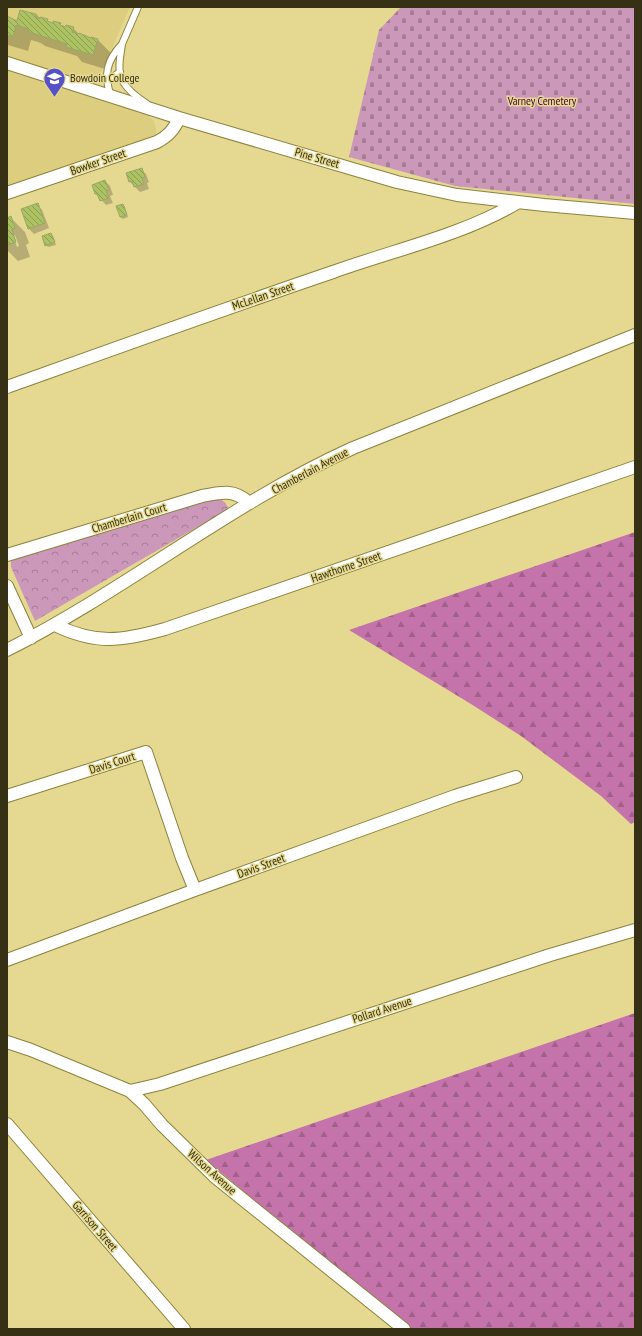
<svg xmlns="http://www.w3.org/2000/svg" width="642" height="1336" viewBox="0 0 642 1336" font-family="'PT Sans Narrow',sans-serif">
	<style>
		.built { fill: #dcce7e }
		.forest { fill: url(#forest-firs) }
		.cemetery { fill: url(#cemetery-stones) }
		.park { fill: url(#park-crowns) }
		.shadow { fill: #0003; fill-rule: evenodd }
		.building { fill: url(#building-back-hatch); stroke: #98a966 }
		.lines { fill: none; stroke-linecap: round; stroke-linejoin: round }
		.service-casing { stroke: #8d823b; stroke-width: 8 }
		.minor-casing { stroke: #8d823b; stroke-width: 14 }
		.service { stroke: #fff; stroke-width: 6 }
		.minor { stroke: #fff; stroke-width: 12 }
		.labels { text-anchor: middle; stroke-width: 3; stroke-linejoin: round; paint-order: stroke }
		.poi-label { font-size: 12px; fill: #363114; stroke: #e5d991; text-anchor: start }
		.park-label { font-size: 12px; fill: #4e013d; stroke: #e5d991 }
		.street-label { font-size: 12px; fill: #363114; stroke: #e5d991 }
	</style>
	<defs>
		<pattern id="forest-firs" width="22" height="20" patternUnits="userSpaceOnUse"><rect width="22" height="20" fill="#c573ab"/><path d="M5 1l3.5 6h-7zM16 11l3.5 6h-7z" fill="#a15f8a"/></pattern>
		<pattern id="cemetery-stones" width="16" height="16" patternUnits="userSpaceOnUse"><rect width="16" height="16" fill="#cc98ba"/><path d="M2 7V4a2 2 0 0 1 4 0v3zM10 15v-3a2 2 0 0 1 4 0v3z" fill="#a67d96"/></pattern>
		<pattern id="park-crowns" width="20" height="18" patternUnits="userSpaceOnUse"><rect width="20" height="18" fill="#cc98ba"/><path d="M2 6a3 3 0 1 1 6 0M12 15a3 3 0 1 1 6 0" fill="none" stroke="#a67d96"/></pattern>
		<pattern id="building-back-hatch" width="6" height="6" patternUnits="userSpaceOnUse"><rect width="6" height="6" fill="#acc263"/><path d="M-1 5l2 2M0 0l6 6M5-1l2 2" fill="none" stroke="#8d9e50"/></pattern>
	</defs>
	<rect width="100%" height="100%" fill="#e5d991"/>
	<path class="built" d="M 7,7 L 130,7 L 92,94 L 147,114 L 154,121 L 156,129 L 156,135 L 149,141 L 7,189 Z"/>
	<path class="forest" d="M 635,532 L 635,822 L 631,824 L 601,796 L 521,736 L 471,704 L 349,630 Z
		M 635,1013 L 635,1329 L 409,1329 L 206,1160 Z"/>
	<path class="cemetery" d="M 401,7 L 635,7 L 635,204 L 455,186 L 349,157 L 379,30 Z"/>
	<path class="park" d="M 218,499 C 224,500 226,503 228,508 L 227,510 L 35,621 L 11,567 L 11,560 L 201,501 Z"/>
	<path class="shadow" d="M 36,14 L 41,19 L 66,28 L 73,28 L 79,34 L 91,40 L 98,40 L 113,55 L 108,70 L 82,62 L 77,56 L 45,46 L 41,43 L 31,40 L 28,51 L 8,45 L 7,44 L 7,17 L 18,22 Z
		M 141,169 L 146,174 L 149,182 L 147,183 L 149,189 L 140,192 L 130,182 L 127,174 Z
		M 105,181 L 110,186 L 113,195 L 110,196 L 113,203 L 106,205 L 96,194 Z
		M 37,204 L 42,210 L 49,228 L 34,234 L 29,229 Z
		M 123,205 L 125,207 L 128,217 L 123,219 L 120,217 Z
		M 10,217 L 25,232 L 29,243 L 26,245 L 30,257 L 18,261 L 7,250 L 7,219 ZM 13,235 L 15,235 L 19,246 L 17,247 Z
		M 51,234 L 53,236 L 56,245 L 48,247 L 46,245 Z"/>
	<path class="building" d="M 20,10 L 36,14 L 35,17 L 40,19 L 40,17 L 48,19 L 47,21 L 53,23 L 53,21 L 61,23 L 60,25 L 66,27 L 66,25 L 74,27 L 72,32 L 78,34 L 79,33 L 91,38 L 91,37 L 98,39 L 93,55 L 66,47 L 67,44 L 29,32 L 29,29 L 16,25 L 13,37 L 7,35 L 7,16 L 17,21 Z
		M 142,168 L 145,177 L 142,178 L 144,184 L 134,187 L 132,181 L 129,182 L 126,173 Z
		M 105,180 L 109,190 L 106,191 L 109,198 L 100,201 L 97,194 L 95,194 L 92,185 Z
		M 38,203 L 45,223 L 28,229 L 21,209 Z
		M 123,204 L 127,215 L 120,217 L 116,206 Z
		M 11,216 L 15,228 L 12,230 L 16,242 L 7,245 L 7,218 Z
		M 51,233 L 55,242 L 45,246 L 42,236 Z"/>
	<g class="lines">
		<defs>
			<path id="service" d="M 122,44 L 138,7
				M 107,81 L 120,72
				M 111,96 C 103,75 107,60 122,44 C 121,53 118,64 120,73 C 122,86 135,96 146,103"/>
			<path id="minor" d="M 7,63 L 179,118 L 397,182 L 457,195 L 544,205 L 635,213
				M 7,193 L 157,142 C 168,136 174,130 179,118
				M 7,387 C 116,348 224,309 333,272 C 394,250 460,236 517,203
				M 7,555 L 202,496 C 221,492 235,489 249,503
				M 7,586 L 31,638
				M 55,625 C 96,645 122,641 165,629 L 635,467
				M 7,650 C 126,590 231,503 353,448 L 635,335
				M 7,796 L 146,752 L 182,858 L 195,890
				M 7,960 L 195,890 L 455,796 L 516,777
				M 7,1042 L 31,1050 L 130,1091 L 144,1104 L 162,1125 L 215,1177 L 404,1329
				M 130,1091 L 160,1084 L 550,955 L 635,930
				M 7,1124 L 184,1329"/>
		</defs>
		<use href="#service" class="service-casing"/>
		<use href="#minor" class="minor-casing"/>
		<use href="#service" class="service"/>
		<use href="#minor" class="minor"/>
	</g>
	<defs>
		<symbol id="university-pin" viewBox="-11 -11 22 30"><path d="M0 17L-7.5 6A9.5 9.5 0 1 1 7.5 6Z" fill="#5751c8" stroke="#e5d991"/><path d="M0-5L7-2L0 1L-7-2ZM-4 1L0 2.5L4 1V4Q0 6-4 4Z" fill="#fff"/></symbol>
	</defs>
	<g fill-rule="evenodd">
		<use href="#university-pin" x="42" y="66" width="25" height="34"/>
	</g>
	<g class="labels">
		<g class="poi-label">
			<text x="70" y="82">Bowdoin College</text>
		</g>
		<g class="park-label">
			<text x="542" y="105">Varney Cemetery</text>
		</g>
		<g class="street-label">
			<text transform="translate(317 158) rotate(16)" y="4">Pine Street</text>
			<text transform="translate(98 162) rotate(-19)" y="4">Bowker Street</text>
			<text transform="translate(263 296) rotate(-19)" y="4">McLellan Street</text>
			<text transform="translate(310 471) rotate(-28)" y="4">Chamberlain Avenue</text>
			<text transform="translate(129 518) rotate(-17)" y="4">Chamberlain Court</text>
			<text transform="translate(346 567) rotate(-19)" y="4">Hawthorne Street</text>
			<text transform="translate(112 763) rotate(-18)" y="4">Davis Court</text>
			<text transform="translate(261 866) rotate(-20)" y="4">Davis Street</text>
			<text transform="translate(382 1010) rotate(-18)" y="4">Pollard Avenue</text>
			<text transform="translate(212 1172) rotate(42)" y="4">Wilson Avenue</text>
			<text transform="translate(95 1226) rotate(49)" y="4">Garrison Street</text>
		</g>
	</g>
	<rect width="642" height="1336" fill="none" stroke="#363114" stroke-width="16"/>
</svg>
